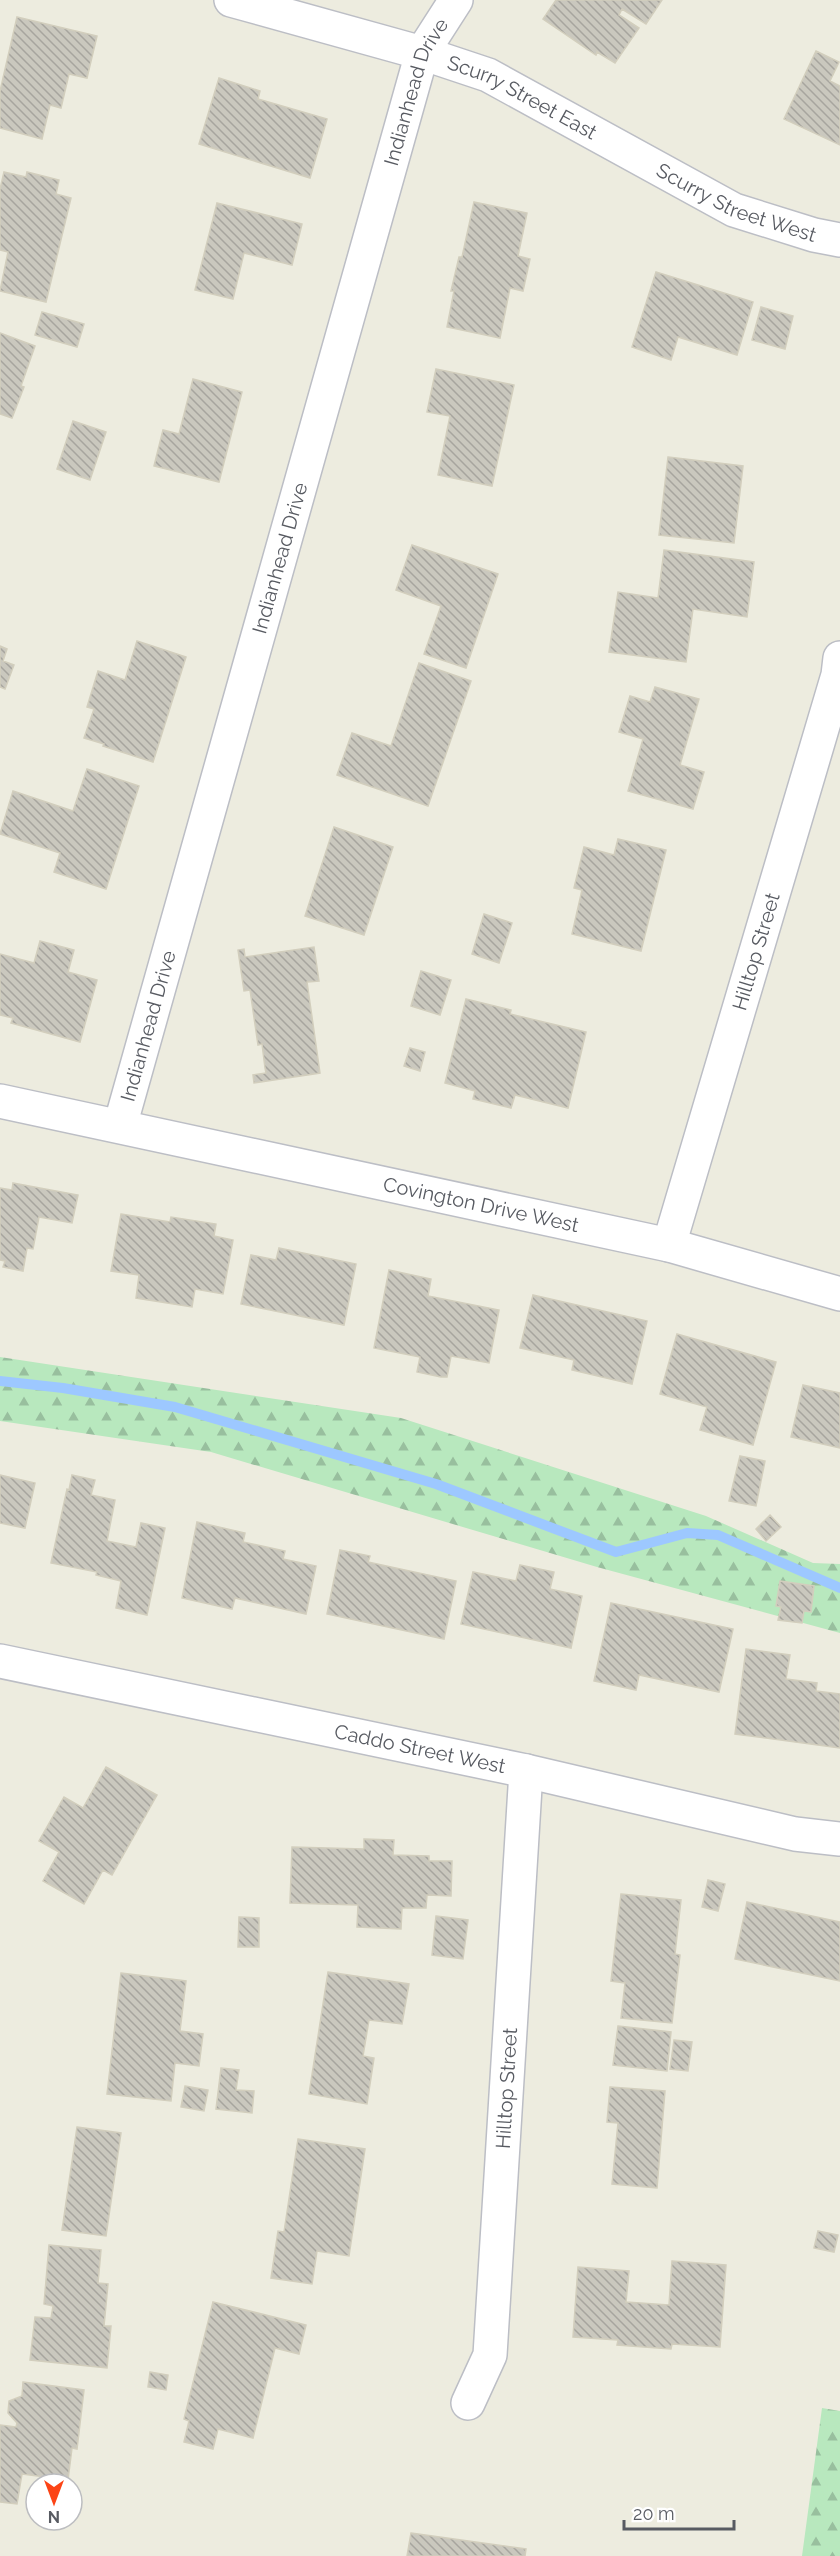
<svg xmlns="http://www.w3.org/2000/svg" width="840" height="2556" viewBox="0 0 840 2556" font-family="Raleway,sans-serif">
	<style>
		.forest { fill: url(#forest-firs) }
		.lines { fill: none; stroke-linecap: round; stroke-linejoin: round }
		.stream { stroke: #9dc8ff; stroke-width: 10 }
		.building { fill: url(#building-back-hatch); stroke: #d2cebd; stroke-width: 1.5 }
		.minor-casing { stroke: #bcbec5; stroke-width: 36 }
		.minor { stroke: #fff; stroke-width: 33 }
		.labels { text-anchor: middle; stroke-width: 5; stroke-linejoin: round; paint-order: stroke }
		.street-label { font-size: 20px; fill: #585b62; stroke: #fff }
	</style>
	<defs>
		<pattern id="forest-firs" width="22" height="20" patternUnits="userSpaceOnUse" patternTransform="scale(1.5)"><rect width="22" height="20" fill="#b8e8be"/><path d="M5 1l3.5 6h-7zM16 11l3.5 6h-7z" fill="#98bf9e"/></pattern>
		<pattern id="building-back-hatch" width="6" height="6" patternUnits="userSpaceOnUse" patternTransform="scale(1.5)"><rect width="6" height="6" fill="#cac8be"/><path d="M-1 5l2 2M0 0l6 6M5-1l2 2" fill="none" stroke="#a7a59e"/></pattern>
	</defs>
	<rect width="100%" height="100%" fill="#edecdf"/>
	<path class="forest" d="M 0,1357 L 401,1418 L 706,1516 L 813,1563 L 840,1564 L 840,1633 L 597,1567 L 211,1452 L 0,1421 Z
		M 822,2408 L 840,2411 L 840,2556 L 802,2556 Z"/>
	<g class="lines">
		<path class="stream" d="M 0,1381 L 63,1388 L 175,1407 L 436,1484 L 616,1552 L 687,1533 L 718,1535 L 840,1588"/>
	</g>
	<path class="building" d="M 556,0 L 662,0 L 646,24 L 622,9 L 619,15 L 639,28 L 615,63 L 597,52 L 596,55 L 543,19 Z
		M 17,17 L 97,36 L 87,78 L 69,74 L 61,108 L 50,105 L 42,139 L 0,128 L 0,91 Z
		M 816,51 L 839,62 L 830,81 L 840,86 L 840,145 L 784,119 Z
		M 219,78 L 260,91 L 258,99 L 327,119 L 310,178 L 199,144 Z
		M 4,172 L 26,177 L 27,172 L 59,180 L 56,194 L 71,198 L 46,302 L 0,291 L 8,252 L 0,250 L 0,189 Z
		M 474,202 L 527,213 L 518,256 L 530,259 L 523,291 L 510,288 L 500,338 L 447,327 L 454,291 L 451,291 L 459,257 L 462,257 Z
		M 217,203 L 302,224 L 292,265 L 244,253 L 233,299 L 195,290 Z
		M 656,272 L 753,302 L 737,355 L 678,337 L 671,360 L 632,347 Z
		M 761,307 L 793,316 L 785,349 L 752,340 Z
		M 42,312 L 84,324 L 77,347 L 35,335 Z
		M 0,333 L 35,346 L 21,386 L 24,387 L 12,418 L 0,414 Z
		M 436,369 L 514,385 L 492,486 L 438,475 L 450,416 L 427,412 Z
		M 193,379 L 242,392 L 219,482 L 154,466 L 163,430 L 179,434 Z
		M 73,421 L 106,432 L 90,480 L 57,469 Z
		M 668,457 L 743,466 L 734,543 L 659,535 Z
		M 412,545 L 498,574 L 466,668 L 424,654 L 441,606 L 396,590 Z
		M 664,550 L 754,562 L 747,617 L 693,609 L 686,662 L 609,652 L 618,592 L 658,598 Z
		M 137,641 L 186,657 L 153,762 L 103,746 L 104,744 L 84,738 L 94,709 L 87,707 L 98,671 L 125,680 Z
		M 0,646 L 7,649 L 3,661 L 14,665 L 5,689 L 0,687 Z
		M 419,663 L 471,681 L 428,806 L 337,775 L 352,733 L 391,746 Z
		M 655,687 L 699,699 L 680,765 L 704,772 L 693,809 L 628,791 L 643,739 L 619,732 L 630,696 L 650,702 Z
		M 87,769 L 139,786 L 106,889 L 54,872 L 60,853 L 0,834 L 13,791 L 73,811 Z
		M 334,827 L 393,847 L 364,935 L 305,916 Z
		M 618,839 L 666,850 L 641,951 L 572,934 L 582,890 L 574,888 L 584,847 L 614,855 Z
		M 484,914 L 512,923 L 499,963 L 472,954 Z
		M 40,941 L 74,950 L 68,972 L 97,980 L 80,1042 L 11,1023 L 13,1018 L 0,1015 L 0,954 L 34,963 Z
		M 314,947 L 319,981 L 307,982 L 320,1073 L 254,1083 L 253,1075 L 266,1073 L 265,1068 L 262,1044 L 258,1045 L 250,990 L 244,991 L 238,950 L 244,949 L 245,957 Z
		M 421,971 L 451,980 L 440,1015 L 411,1006 Z
		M 466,999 L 511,1010 L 510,1014 L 586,1032 L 568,1108 L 515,1095 L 511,1108 L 473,1099 L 475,1091 L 445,1083 Z
		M 410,1048 L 425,1052 L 420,1071 L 404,1066 Z
		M 13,1183 L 78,1195 L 72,1223 L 39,1217 L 33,1249 L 27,1248 L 23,1271 L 3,1267 L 5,1261 L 0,1260 L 0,1188 L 12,1190 Z
		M 121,1214 L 170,1222 L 171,1217 L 216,1224 L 214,1236 L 233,1240 L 223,1294 L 195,1289 L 192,1307 L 136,1298 L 139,1275 L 111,1271 Z
		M 279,1248 L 356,1264 L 344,1325 L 241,1304 L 251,1255 L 276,1260 Z
		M 389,1270 L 431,1279 L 428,1296 L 499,1310 L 489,1363 L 451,1356 L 447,1377 L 441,1377 L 417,1372 L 420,1357 L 374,1348 Z
		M 533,1295 L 647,1321 L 632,1384 L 572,1370 L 574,1360 L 520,1348 Z
		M 677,1334 L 776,1362 L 753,1445 L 700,1430 L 707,1407 L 660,1394 Z
		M 803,1385 L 840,1393 L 840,1448 L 791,1437 Z
		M 740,1456 L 765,1461 L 756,1506 L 729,1501 Z
		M 0,1475 L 35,1483 L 25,1528 L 0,1523 Z
		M 72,1475 L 95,1480 L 91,1495 L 115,1500 L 107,1541 L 136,1547 L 141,1523 L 165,1528 L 147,1615 L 116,1608 L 121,1581 L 96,1575 L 97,1572 L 51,1563 L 67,1489 L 69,1490 Z
		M 770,1515 L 781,1527 L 766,1541 L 756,1529 Z
		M 197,1522 L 245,1533 L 243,1542 L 285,1551 L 283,1559 L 316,1566 L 306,1614 L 235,1598 L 232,1609 L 182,1598 Z
		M 340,1550 L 370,1556 L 368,1562 L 456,1581 L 444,1639 L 327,1614 Z
		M 520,1565 L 554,1572 L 550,1589 L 582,1596 L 571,1648 L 461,1624 L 473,1572 L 516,1581 Z
		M 780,1581 L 814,1586 L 811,1612 L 804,1611 L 802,1623 L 778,1620 L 781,1607 L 776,1606 Z
		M 611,1603 L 733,1629 L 719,1692 L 639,1675 L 636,1690 L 594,1681 Z
		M 746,1649 L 790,1655 L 786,1679 L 817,1683 L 816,1691 L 840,1694 L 840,1748 L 735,1734 Z
		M 106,1767 L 157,1795 L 112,1875 L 103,1870 L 84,1904 L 43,1881 L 59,1852 L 39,1841 L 64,1797 L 83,1808 Z
		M 364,1839 L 394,1840 L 393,1855 L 429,1856 L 429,1861 L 452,1861 L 451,1896 L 427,1895 L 426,1908 L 402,1908 L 401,1929 L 357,1927 L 358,1905 L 290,1903 L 292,1847 L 364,1849 Z
		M 708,1880 L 725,1884 L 718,1911 L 702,1907 Z
		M 621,1894 L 681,1900 L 675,1954 L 680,1955 L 672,2023 L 621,2018 L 625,1983 L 611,1981 Z
		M 747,1902 L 840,1922 L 840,1981 L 735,1959 Z
		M 436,1916 L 468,1920 L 463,1959 L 432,1955 Z
		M 239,1917 L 259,1918 L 259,1947 L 238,1947 Z
		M 328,1972 L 409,1984 L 402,2024 L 369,2020 L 363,2056 L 374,2058 L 367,2104 L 309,2094 Z
		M 121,1973 L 186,1981 L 180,2031 L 203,2034 L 199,2066 L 175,2063 L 171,2101 L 107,2094 Z
		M 618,2026 L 671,2032 L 667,2071 L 613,2065 Z
		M 674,2040 L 692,2042 L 688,2071 L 670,2069 Z
		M 221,2068 L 239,2070 L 236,2090 L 254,2091 L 252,2113 L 216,2109 Z
		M 185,2086 L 208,2090 L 204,2111 L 181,2107 Z
		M 610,2087 L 665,2091 L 657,2188 L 612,2184 L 618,2123 L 607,2122 Z
		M 77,2127 L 121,2133 L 106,2236 L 62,2230 Z
		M 298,2139 L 365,2149 L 349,2256 L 317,2251 L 312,2284 L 271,2278 L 278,2231 L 284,2232 Z
		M 818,2231 L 838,2235 L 834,2252 L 814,2248 Z
		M 49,2245 L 101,2250 L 98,2283 L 108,2284 L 104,2326 L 111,2326 L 107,2368 L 30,2360 L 35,2317 L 51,2318 L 53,2306 L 44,2304 Z
		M 672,2261 L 726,2265 L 720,2347 L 672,2344 L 671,2349 L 617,2345 L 618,2340 L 573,2337 L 578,2267 L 629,2271 L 626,2302 L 669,2305 Z
		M 213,2302 L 306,2325 L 299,2354 L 275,2348 L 253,2438 L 218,2429 L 213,2449 L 184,2442 L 189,2421 L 184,2419 Z
		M 150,2372 L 168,2375 L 166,2390 L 148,2387 Z
		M 23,2382 L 84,2390 L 77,2449 L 72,2448 L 68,2480 L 22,2474 L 17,2504 L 0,2502 L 0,2425 L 16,2427 L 17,2423 L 8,2413 L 9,2401 L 22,2396 Z
		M 411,2533 L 526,2549 L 525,2556 L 407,2556 Z"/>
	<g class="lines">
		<defs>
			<g id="minor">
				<path id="s1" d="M 231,0 L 422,53 L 488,75 L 734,210 L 814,235 L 840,240"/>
				<path id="s2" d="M 0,1101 L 669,1245 L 840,1294"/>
				<path id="s3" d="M 120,1126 L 422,53 L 456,0"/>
				<path id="s4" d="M 669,1245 L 838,675 L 840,658"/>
				<path id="s5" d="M 0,1661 L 526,1771 L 795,1834 L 840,1839"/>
				<path id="s6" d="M 468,2403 L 490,2355 L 526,1771"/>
			</g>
		</defs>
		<use href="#minor" class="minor-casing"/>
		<use href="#minor" class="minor"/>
	</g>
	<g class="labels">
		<g class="street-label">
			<text dy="7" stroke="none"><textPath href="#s3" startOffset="1076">Indianhead Drive</textPath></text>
			<text dy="7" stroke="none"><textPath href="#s1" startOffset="308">Scurry Street East</textPath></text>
			<text dy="7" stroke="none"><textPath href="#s1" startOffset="548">Scurry Street West</textPath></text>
			<text dy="7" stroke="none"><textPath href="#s3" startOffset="590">Indianhead Drive</textPath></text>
			<text dy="7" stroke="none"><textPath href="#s4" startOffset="306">Hilltop Street</textPath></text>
			<text dy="7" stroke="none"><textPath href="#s3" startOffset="104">Indianhead Drive</textPath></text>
			<text dy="7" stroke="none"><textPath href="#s2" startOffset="492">Covington Drive West</textPath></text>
			<text dy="7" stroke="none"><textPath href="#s5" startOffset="429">Caddo Street West</textPath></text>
			<text dy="7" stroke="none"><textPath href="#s6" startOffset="320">Hilltop Street</textPath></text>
		</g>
	</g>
	<g transform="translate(54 2502) rotate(180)"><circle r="28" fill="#ffffff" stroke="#bcbdc0" stroke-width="1.5"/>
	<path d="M0-4.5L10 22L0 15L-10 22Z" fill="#fc4416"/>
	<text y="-9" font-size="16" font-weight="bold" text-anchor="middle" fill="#585b62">N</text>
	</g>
	<path d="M624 2520v9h110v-9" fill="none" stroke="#585b62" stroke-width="3"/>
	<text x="633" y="2520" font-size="18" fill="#585b62" stroke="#ffffff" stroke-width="4.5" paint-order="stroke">20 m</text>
</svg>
